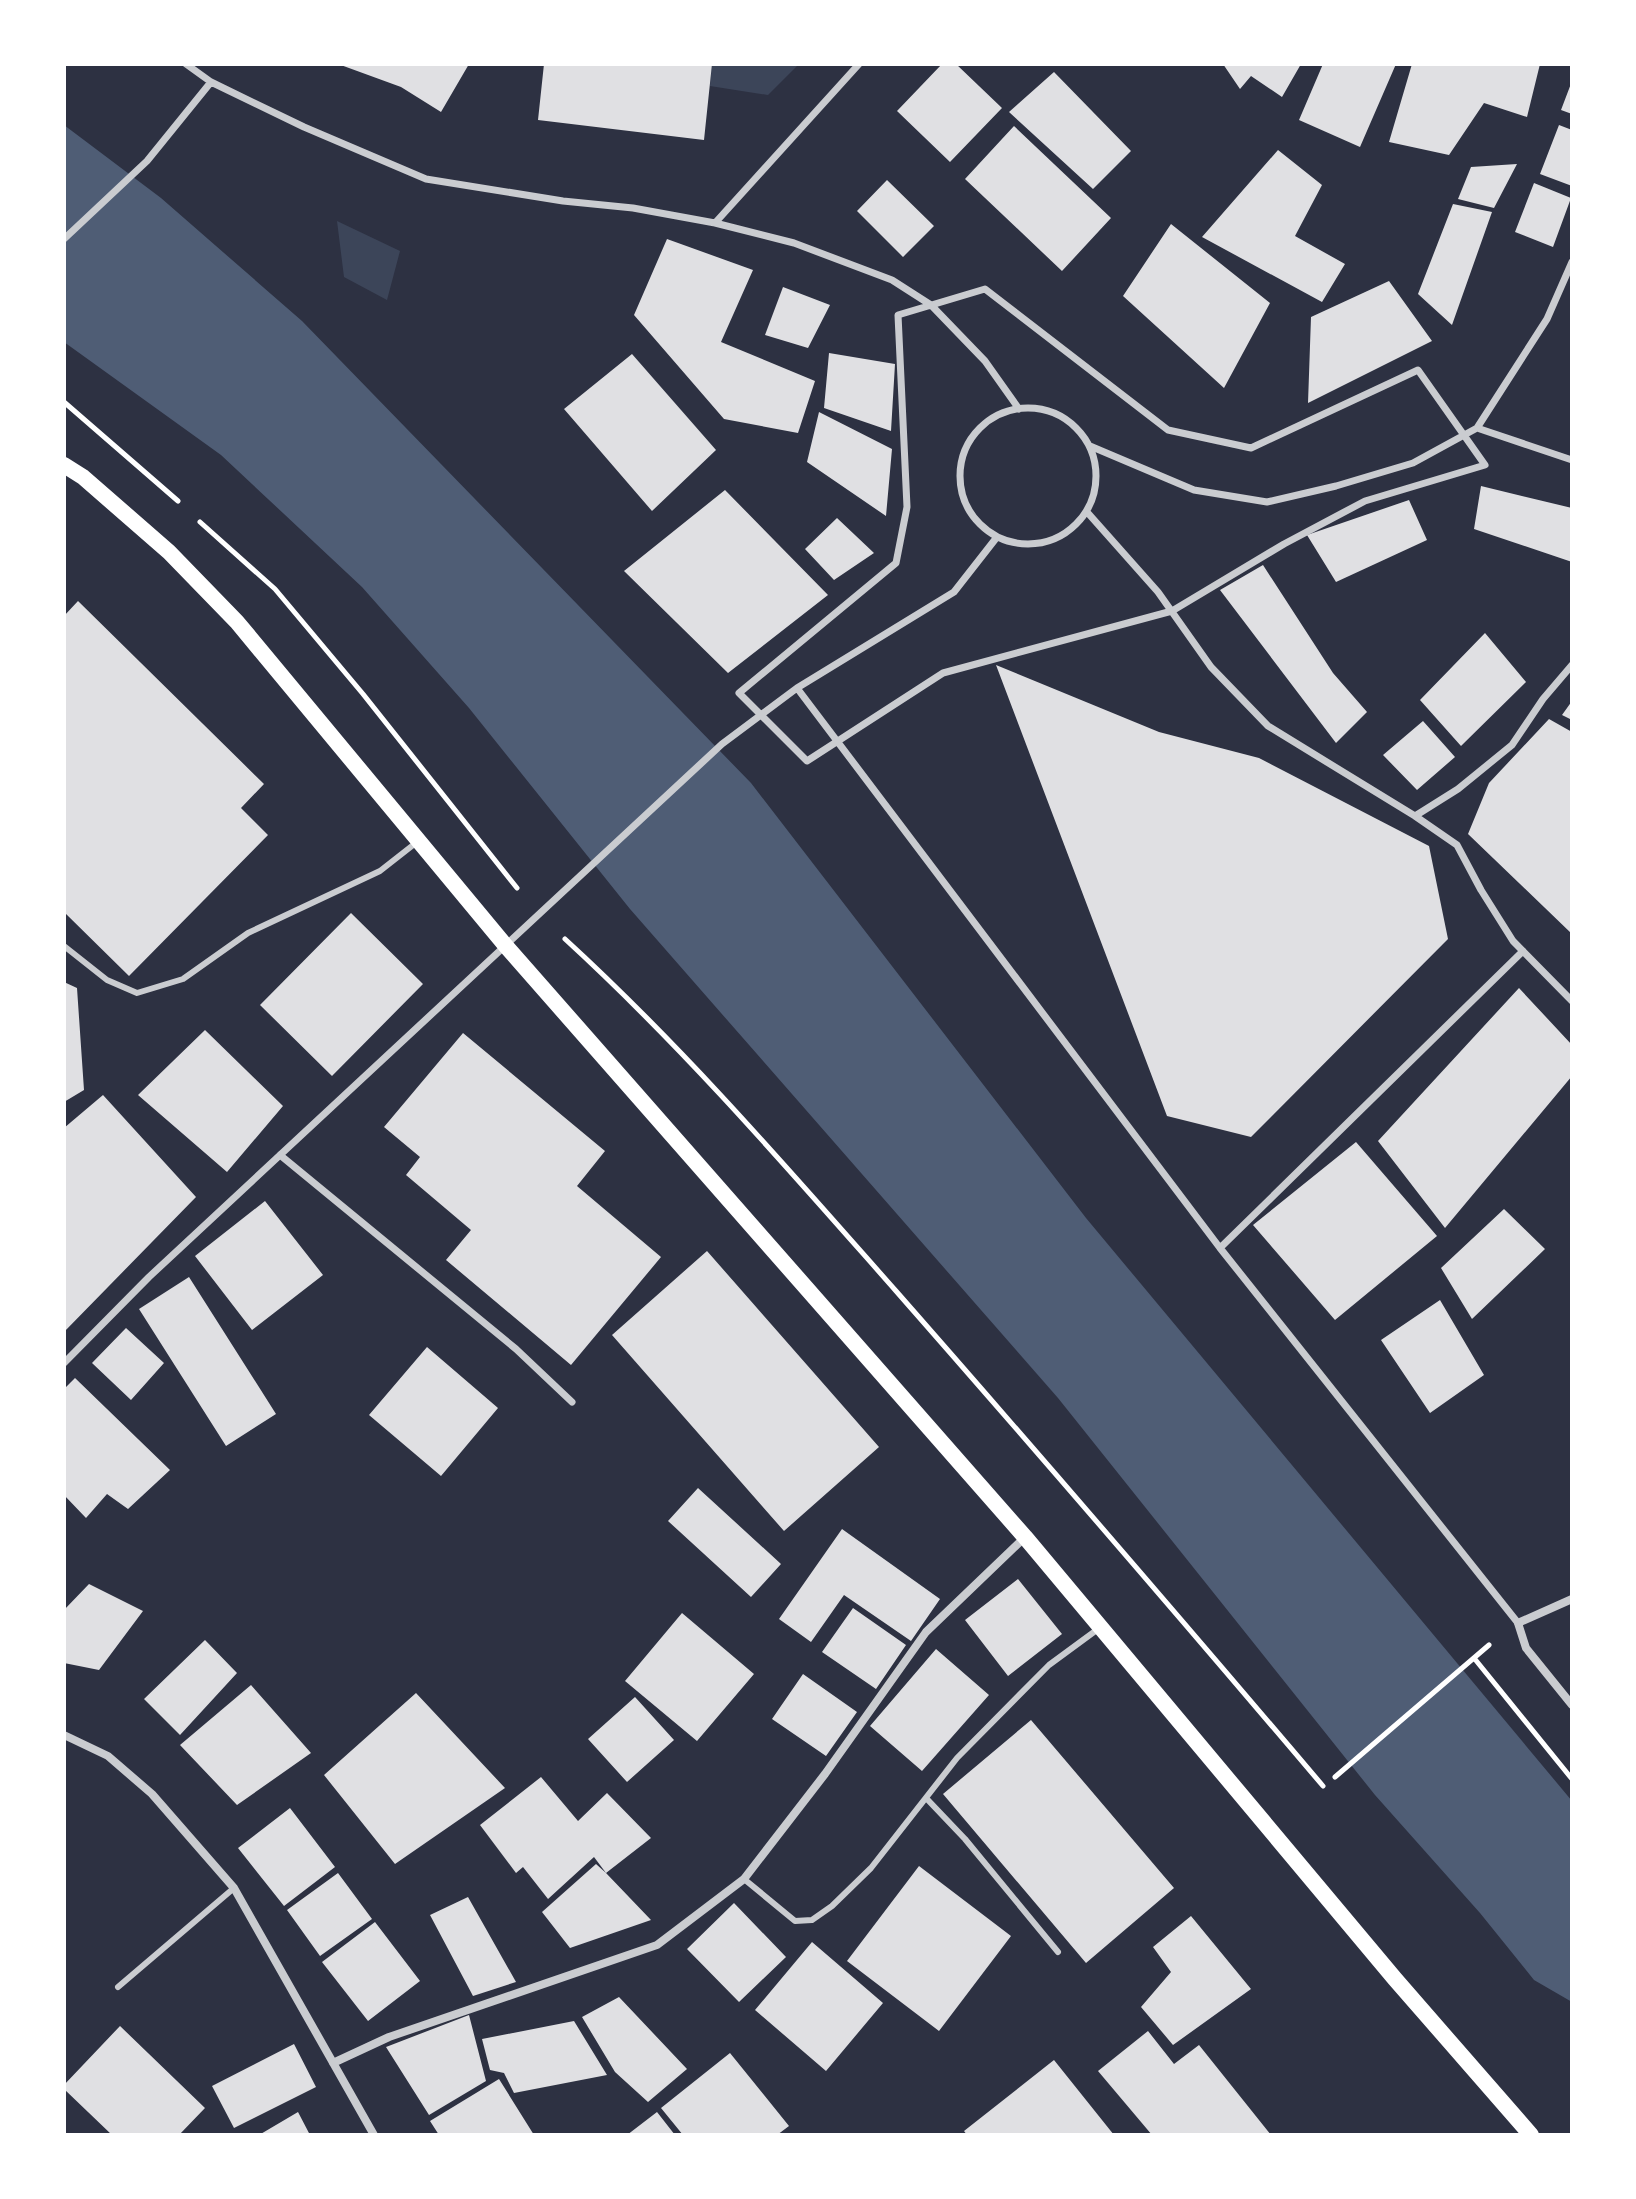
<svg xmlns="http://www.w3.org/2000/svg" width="1636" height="2199" viewBox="0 0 1636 2199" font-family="Karla,sans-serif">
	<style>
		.green { fill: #3c4559 }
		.water { fill: #4f5d75 }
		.building { fill: #e0e0e3 }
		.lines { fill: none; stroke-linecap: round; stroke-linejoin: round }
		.path { stroke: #fff; stroke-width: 5 }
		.service { stroke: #caccd0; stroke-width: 6 }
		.pedestrian { stroke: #caccd0; stroke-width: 7 }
		.minor { stroke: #caccd0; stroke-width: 8 }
		.secondary { stroke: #fff; stroke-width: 16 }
	</style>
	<rect width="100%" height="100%" fill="#2d3142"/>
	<path class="green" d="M 712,64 L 799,64 L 768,95 L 710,86 Z
		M 337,221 L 400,251 L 387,300 L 344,277 Z"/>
	<path class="water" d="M 64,125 L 161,198 L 302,321 L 751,783 L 1086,1218 L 1572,1801 L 1572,2002 L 1534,1980 L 1480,1913 L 1375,1795 L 1058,1398 L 630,909 L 469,708 L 362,587 L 221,455 L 64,342 Z"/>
	<path class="building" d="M 338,64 L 469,64 L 441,112 L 401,87 Z
		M 544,64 L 712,64 L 704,140 L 538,120 Z
		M 942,64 L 956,64 L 1002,108 L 950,162 L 897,111 Z
		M 1223,64 L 1301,64 L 1282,97 L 1251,76 L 1240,89 Z
		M 1323,64 L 1396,64 L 1360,147 L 1299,120 Z
		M 1412,64 L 1540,64 L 1527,117 L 1484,103 L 1449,155 L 1389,142 Z
		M 1054,72 L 1131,151 L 1093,189 L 1009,112 Z
		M 1572,81 L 1572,114 L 1561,110 Z
		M 1559,125 L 1572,130 L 1572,186 L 1540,174 Z
		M 1014,126 L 1111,218 L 1062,271 L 965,179 Z
		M 1278,150 L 1322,185 L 1295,236 L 1345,264 L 1322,302 L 1202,237 Z
		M 1517,164 L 1494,208 L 1458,199 L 1471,167 Z
		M 887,180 L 934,226 L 903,257 L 857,211 Z
		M 1534,183 L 1571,198 L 1553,247 L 1515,232 Z
		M 1453,204 L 1492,212 L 1452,325 L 1418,294 Z
		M 1171,224 L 1270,303 L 1224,388 L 1123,296 Z
		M 667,239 L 753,270 L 721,342 L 815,381 L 798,433 L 724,419 L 634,315 Z
		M 1389,281 L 1432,341 L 1308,403 L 1311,317 Z
		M 783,287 L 830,305 L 808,348 L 765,335 Z
		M 829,353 L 895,364 L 891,431 L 824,408 Z
		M 632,354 L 716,450 L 652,511 L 564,409 Z
		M 819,412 L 892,449 L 886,516 L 807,462 Z
		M 1481,486 L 1572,508 L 1572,562 L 1474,529 Z
		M 725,490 L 828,595 L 728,673 L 624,571 Z
		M 1409,500 L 1427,540 L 1336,582 L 1307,535 Z
		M 837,518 L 874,553 L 834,580 L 805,549 Z
		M 1263,565 L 1333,673 L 1367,712 L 1336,743 L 1220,590 Z
		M 78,601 L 264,784 L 241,808 L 268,835 L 129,976 L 64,912 L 64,616 Z
		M 1485,633 L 1526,682 L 1461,746 L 1420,700 Z
		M 996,665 L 1159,732 L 1259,758 L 1429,846 L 1448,939 L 1251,1137 L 1167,1116 Z
		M 1572,701 L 1572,720 L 1562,715 Z
		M 1549,719 L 1572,732 L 1572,934 L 1468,834 L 1489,783 Z
		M 1423,721 L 1455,757 L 1417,790 L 1383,755 Z
		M 351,913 L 423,984 L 332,1076 L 260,1005 Z
		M 64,982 L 77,988 L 84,1090 L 64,1102 Z
		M 1519,988 L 1572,1045 L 1572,1076 L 1445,1228 L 1378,1141 Z
		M 205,1030 L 283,1106 L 227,1172 L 138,1095 Z
		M 463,1033 L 605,1151 L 577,1186 L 661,1257 L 571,1365 L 446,1260 L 471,1230 L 406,1175 L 420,1157 L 384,1127 Z
		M 103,1095 L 196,1197 L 64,1332 L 64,1128 Z
		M 1356,1142 L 1437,1236 L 1335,1320 L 1253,1225 Z
		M 265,1201 L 323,1275 L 252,1330 L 195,1256 Z
		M 1504,1209 L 1545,1249 L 1472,1319 L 1441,1268 Z
		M 707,1251 L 879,1447 L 784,1531 L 612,1335 Z
		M 189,1277 L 276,1414 L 226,1446 L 139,1309 Z
		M 1440,1300 L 1484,1375 L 1430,1413 L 1381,1340 Z
		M 126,1328 L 164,1363 L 131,1400 L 92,1363 Z
		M 427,1347 L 498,1408 L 441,1476 L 369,1415 Z
		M 75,1378 L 170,1470 L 128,1509 L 107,1494 L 86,1518 L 64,1495 L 64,1389 Z
		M 698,1488 L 781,1564 L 751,1597 L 668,1521 Z
		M 842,1529 L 940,1599 L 911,1641 L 844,1595 L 811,1642 L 779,1619 Z
		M 1018,1579 L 1062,1634 L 1008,1676 L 965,1620 Z
		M 89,1584 L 143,1611 L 99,1670 L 64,1663 L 64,1610 Z
		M 853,1608 L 906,1645 L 876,1689 L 822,1652 Z
		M 682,1613 L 754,1674 L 697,1741 L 625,1681 Z
		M 205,1640 L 237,1673 L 180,1735 L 144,1699 Z
		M 936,1649 L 989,1695 L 922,1771 L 870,1726 Z
		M 803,1674 L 857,1712 L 826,1756 L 772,1719 Z
		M 251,1685 L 311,1753 L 237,1805 L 180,1745 Z
		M 416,1693 L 505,1788 L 395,1864 L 324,1775 Z
		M 635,1697 L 674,1740 L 627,1782 L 588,1739 Z
		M 1031,1720 L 1174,1888 L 1086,1963 L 943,1794 Z
		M 541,1777 L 578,1821 L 607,1793 L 651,1838 L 606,1873 L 651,1920 L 570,1948 L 542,1912 L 596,1864 L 606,1873 L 594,1857 L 548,1899 L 523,1867 L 516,1873 L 480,1825 Z
		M 290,1808 L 335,1867 L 284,1906 L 238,1848 Z
		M 919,1866 L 1011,1936 L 939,2031 L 847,1961 Z
		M 338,1873 L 372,1919 L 320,1956 L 287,1910 Z
		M 468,1897 L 516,1982 L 473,1996 L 430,1915 Z
		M 734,1903 L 786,1957 L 739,2002 L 687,1949 Z
		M 1191,1916 L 1251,1989 L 1173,2045 L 1141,2007 L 1171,1972 L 1153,1947 Z
		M 375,1922 L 420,1981 L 368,2021 L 322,1962 Z
		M 812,1942 L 883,2003 L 826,2071 L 755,2010 Z
		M 619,1997 L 687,2069 L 648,2102 L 615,2072 L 582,2017 Z
		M 469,2015 L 486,2081 L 429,2115 L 386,2047 Z
		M 574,2021 L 607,2075 L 514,2093 L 504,2073 L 490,2070 L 482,2039 Z
		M 120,2026 L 205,2108 L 179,2135 L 112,2135 L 64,2089 L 64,2085 Z
		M 1148,2031 L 1174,2064 L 1199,2045 L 1271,2135 L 1152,2135 L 1098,2071 Z
		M 294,2044 L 316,2087 L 234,2128 L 212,2086 Z
		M 730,2053 L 789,2126 L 777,2135 L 683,2135 L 661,2108 Z
		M 1054,2060 L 1114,2135 L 967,2135 L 964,2131 Z
		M 499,2079 L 534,2135 L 439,2135 L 430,2121 Z
		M 298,2112 L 310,2135 L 259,2135 Z
		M 657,2112 L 675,2135 L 627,2135 Z"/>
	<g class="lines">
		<path class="path" d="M 64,402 L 178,501
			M 200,522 L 275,589 L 363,694 L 517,888
			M 565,939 C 684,1048 790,1171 896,1291 C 1040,1455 1182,1620 1323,1786
			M 1474,1658 L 1572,1779
			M 1335,1777 L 1489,1645"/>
		<path class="service" d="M 64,946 L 107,980 L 137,993 L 183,979 L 248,933 L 380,871 L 417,842
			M 926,1798 L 965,1839 L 1058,1952
			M 744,1879 L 795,1921 L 812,1920 L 832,1906 L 871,1868 L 957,1758 L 1049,1665 L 1098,1629
			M 118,1987 L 234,1888"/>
		<path class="pedestrian" d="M 186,64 L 211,82 L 304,127 L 426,179 L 563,201 L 633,208 L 715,223 L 794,243 L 892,280 L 931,305 L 985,361 L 1019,409
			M 715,223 L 859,64
			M 64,239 L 147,161 L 211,82
			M 985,289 L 1168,430 L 1251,448 L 1418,370 L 1485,465 L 1365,501 L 1284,544 L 1172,611 L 943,673 L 807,761 L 739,693 L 896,563 L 907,507 L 898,315 Z
			M960 476a68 68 0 1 1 136 0a68 68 0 1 1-136 0Z
			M 1477,428 L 1572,460
			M 1090,446 L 1194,490 L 1267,502 L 1336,486 L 1413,463 L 1477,428 L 1547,319 L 1572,262
			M 1087,512 L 1158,592 L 1211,667 L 1268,726 L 1415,816 L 1457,845 L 1481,890 L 1513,941 L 1572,1001
			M 797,688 L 1220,1248 L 1518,1623
			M 1415,816 L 1458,789 L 1512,745 L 1543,699 L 1572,665
			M 280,1155 L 516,1349 L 572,1402
			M 1220,1248 L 1523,951
			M 64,1363 L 149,1277 L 722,744 L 797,688 L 954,592 L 997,537"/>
		<path class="minor" d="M 1572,1599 L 1518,1623 L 1526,1648 L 1572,1705
			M 64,1735 L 108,1756 L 152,1794 L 234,1888 L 374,2135
			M 333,2063 L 389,2037 L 657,1945 L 744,1879 L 825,1774 L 926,1632 L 1025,1537"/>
		<path class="secondary" d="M 64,465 L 83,477 L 169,552 L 237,622 L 505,945 L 1025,1537 L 1395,1979 L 1531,2135"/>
	</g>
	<rect width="1636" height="2199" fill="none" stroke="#ffffff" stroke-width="132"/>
</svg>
